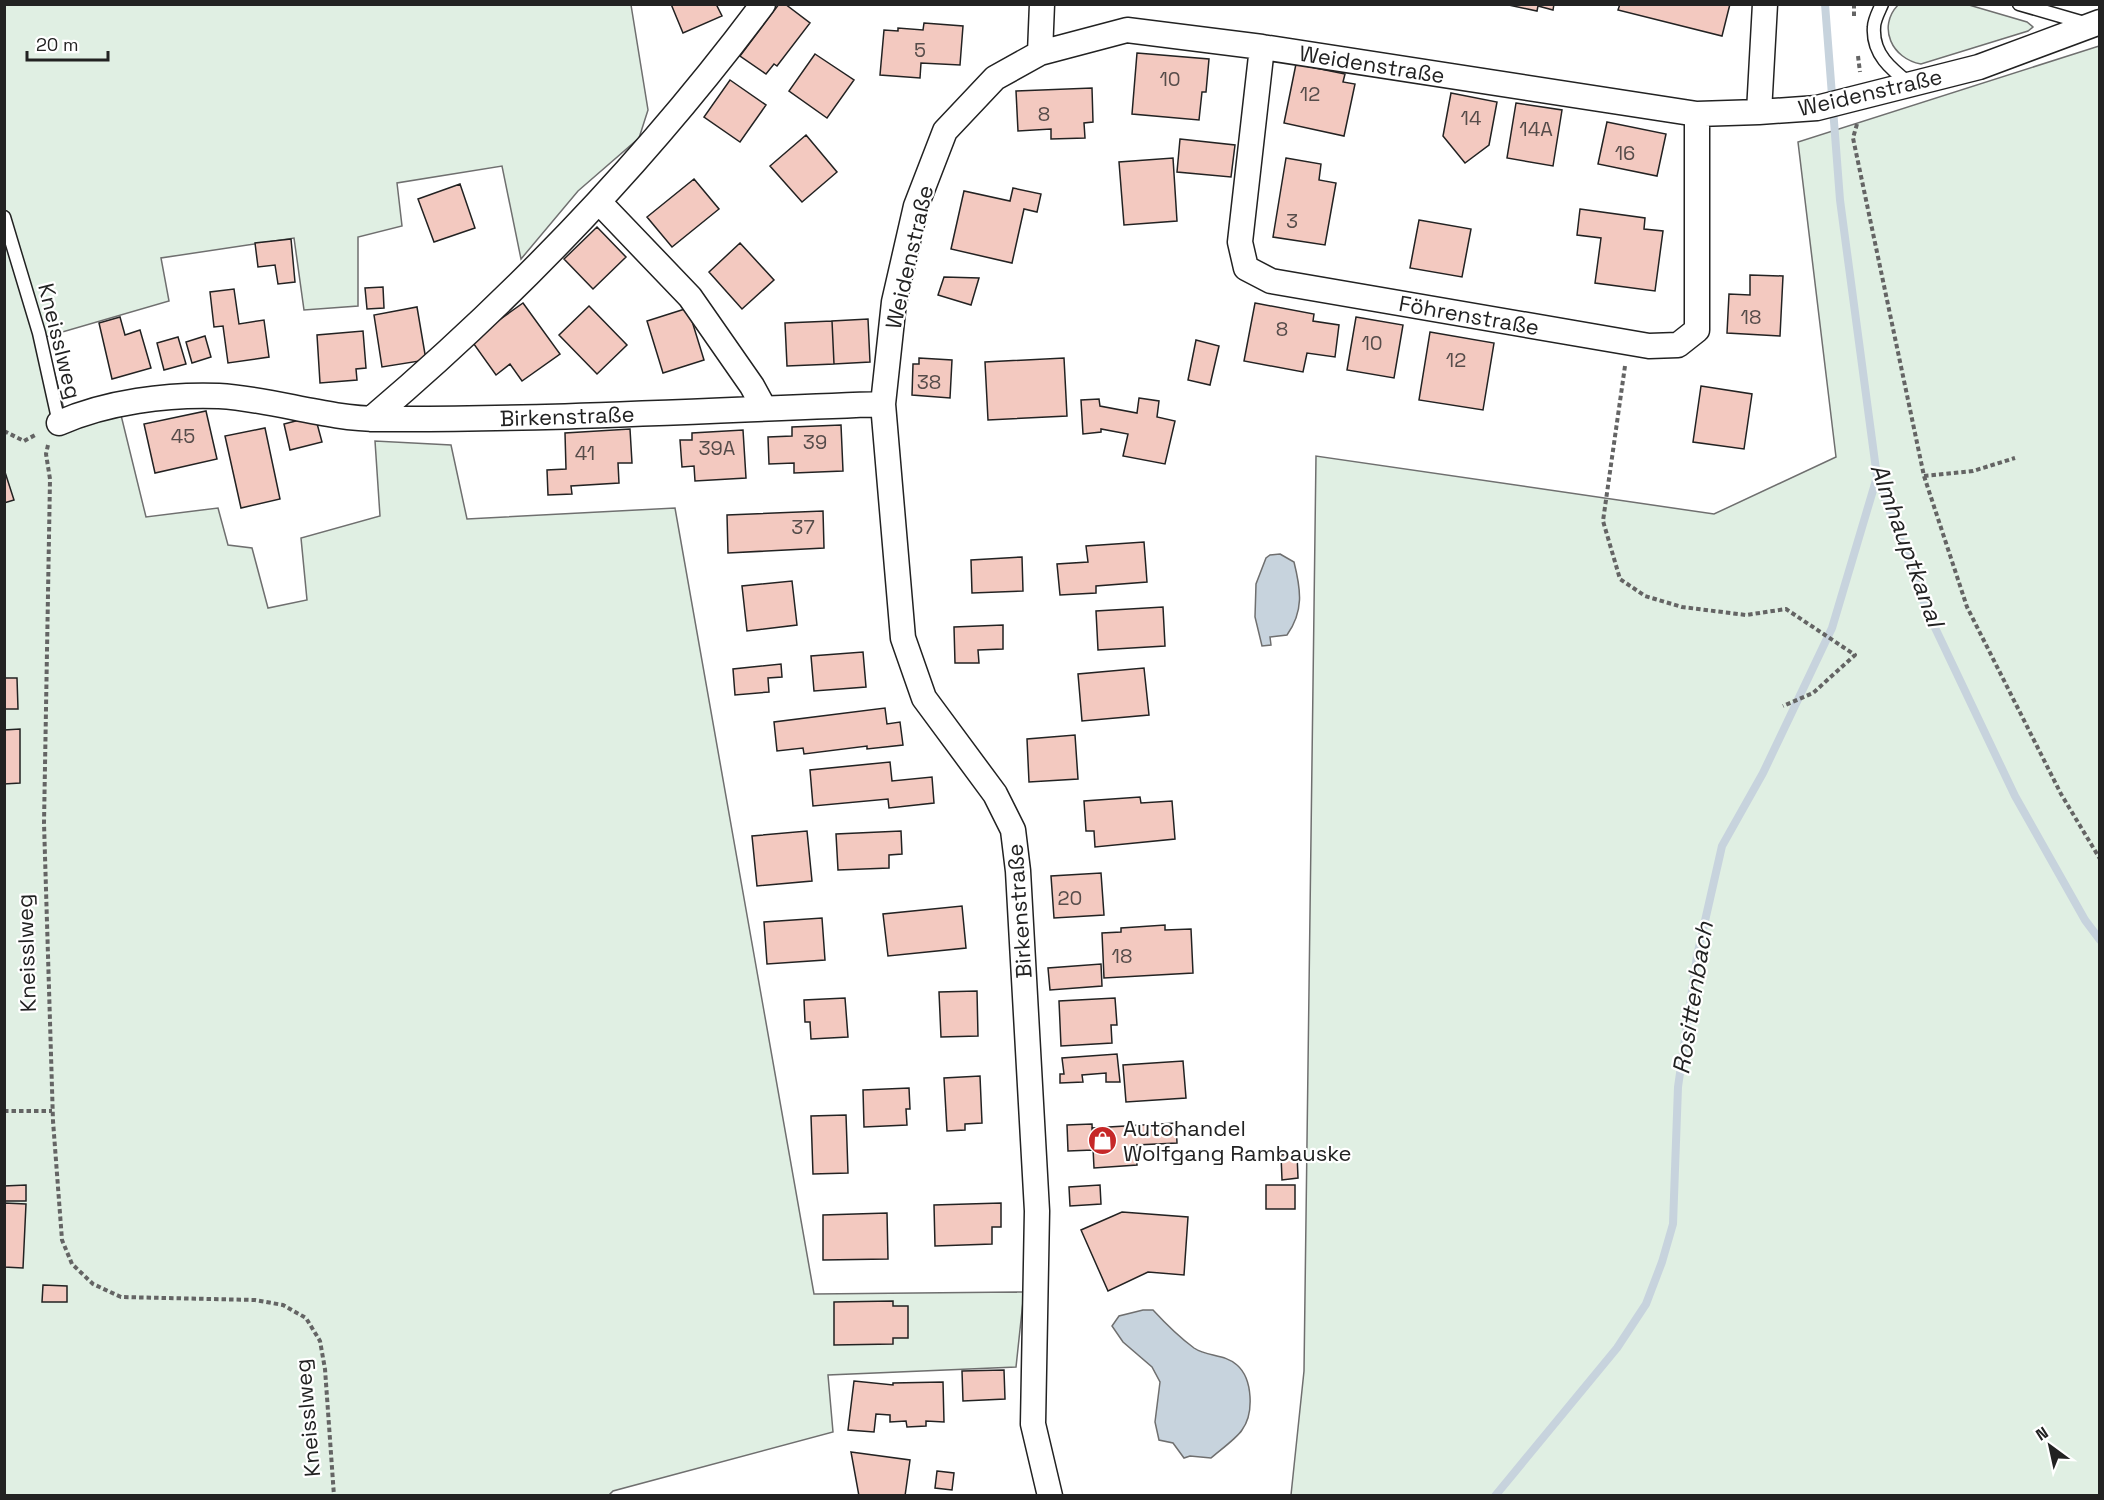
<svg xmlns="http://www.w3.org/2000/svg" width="2104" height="1500" viewBox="0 0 2104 1500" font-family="'Space Grotesk',sans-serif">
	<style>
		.green { fill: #e0efe3; stroke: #6f6f6f; stroke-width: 1.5 }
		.water { fill: #c7d3dd; stroke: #6f6f6f; stroke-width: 1.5 }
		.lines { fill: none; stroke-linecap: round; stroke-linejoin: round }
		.stream { stroke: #c7d3dd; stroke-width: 8 }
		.building { fill: #f3c9c0; stroke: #222; stroke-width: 1.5 }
		.lane-casing { stroke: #222; stroke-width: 15 }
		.street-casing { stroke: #222; stroke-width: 27 }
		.path { stroke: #646464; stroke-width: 4; stroke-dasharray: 4.5 3; stroke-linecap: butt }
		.lane { stroke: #fff; stroke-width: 12 }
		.street { stroke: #fff; stroke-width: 24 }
		.labels { text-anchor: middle; stroke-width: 4.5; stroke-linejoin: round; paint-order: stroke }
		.number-label { font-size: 20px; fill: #564c4a }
		.street-label { font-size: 22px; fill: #222; stroke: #fff }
		.poi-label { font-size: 22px; fill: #222; stroke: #fff; text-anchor: start }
		.water-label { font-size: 24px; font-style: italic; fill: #222; stroke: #fff }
	</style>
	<rect width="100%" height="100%" fill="#fff"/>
	<path class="green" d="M 5,5 L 631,5 L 648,110 L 639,138 L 578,191 L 521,259 L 502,166 L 397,183 L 402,226 L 358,237 L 358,306 L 304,310 L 294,238 L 161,258 L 169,301 L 45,337 L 64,409 L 120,411 L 146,517 L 218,508 L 228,545 L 252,548 L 268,608 L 307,600 L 301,538 L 380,516 L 375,441 L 451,445 L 467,519 L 675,508 L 814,1294 L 1024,1292 L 1016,1367 L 828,1375 L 833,1432 L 613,1491 L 609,1495 L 5,1496 Z
		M 1898,5 L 1969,5 L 2027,22 L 2033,27 L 2028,31 L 1921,64 C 1892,59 1877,27 1898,5 Z
		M 2099,46 L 2099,1495 L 1291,1495 L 1304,1371 L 1316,456 L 1714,514 L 1836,457 L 1798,142 Z"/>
	<path class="water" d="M 1280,554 L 1294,562 C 1301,590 1304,611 1287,635 L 1270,637 L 1271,645 L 1262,646 L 1255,617 L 1256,584 L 1266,558 L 1270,555 Z
		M 1143,1310 L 1153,1310 C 1165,1323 1179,1337 1194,1348 C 1207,1357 1225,1354 1237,1365 C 1253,1379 1254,1414 1242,1430 C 1237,1438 1219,1451 1211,1458 L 1190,1456 L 1184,1458 L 1173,1443 L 1159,1440 L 1155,1422 L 1160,1382 L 1152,1367 L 1123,1342 L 1112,1326 L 1119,1316 Z"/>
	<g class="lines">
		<path class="stream" d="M 1825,4 L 1840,200 L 1877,477 L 1928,613 L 2015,796 L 2085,920 L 2100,940
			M 1495,1496 L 1617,1348 L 1646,1304 L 1662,1262 L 1673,1224 L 1678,1087 L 1697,956 L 1722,846 L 1763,773 L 1832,628 L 1877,477"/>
	</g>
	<path class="building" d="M 671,4 L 716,4 L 722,16 L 683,33 Z
		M 779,4 L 785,4 L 810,23 L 777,66 L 774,64 L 766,74 L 740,56 Z
		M 1504,4 L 1554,4 L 1553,10 L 1538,6 L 1537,11 Z
		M 1620,4 L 1730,4 L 1722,36 L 1618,10 Z
		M 924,23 L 963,26 L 960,65 L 921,63 L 920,78 L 880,75 L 884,30 L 898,31 L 898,28 L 923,30 Z
		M 1137,53 L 1209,59 L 1206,92 L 1202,92 L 1199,120 L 1132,114 Z
		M 815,54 L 854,80 L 827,118 L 789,91 Z
		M 1296,64 L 1345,74 L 1343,82 L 1355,84 L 1344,136 L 1284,123 Z
		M 730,80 L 766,105 L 740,142 L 704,117 Z
		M 1092,88 L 1093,122 L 1084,123 L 1085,138 L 1051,139 L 1051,129 L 1018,131 L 1016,91 Z
		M 1451,93 L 1497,102 L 1489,145 L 1465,163 L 1443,136 Z
		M 1516,103 L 1562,110 L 1553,166 L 1507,158 Z
		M 1607,122 L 1666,134 L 1657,176 L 1598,164 Z
		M 806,135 L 837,172 L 802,202 L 770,166 Z
		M 1180,139 L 1235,145 L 1231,177 L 1177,172 Z
		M 1173,158 L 1177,221 L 1124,225 L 1119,162 Z
		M 1286,158 L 1321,164 L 1319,180 L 1336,183 L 1325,245 L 1273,237 Z
		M 694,179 L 719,209 L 672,247 L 647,217 Z
		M 460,184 L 475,228 L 434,242 L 418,199 Z
		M 1013,188 L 1041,194 L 1037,212 L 1024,209 L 1012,263 L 951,249 L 964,191 L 1010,201 Z
		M 1580,209 L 1645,218 L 1644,229 L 1663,231 L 1655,291 L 1595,283 L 1601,238 L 1577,235 Z
		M 1419,220 L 1471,229 L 1462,277 L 1410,268 Z
		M 597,227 L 626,257 L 593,289 L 564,259 Z
		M 291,239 L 295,282 L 278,284 L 275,265 L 258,267 L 255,243 Z
		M 740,243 L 774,280 L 742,309 L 709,272 Z
		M 1750,275 L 1783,276 L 1780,336 L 1727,333 L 1729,294 L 1750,295 Z
		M 944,277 L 979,278 L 971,305 L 938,295 Z
		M 383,287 L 384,308 L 367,309 L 365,288 Z
		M 234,289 L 239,324 L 264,320 L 269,357 L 228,363 L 223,326 L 214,327 L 210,292 Z
		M 523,303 L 560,354 L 522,381 L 510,364 L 496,375 L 471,340 Z
		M 1255,303 L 1314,314 L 1313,321 L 1339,325 L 1335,357 L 1307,353 L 1303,372 L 1244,361 Z
		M 589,306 L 627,345 L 597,374 L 559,335 Z
		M 417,307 L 426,360 L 382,367 L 374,315 Z
		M 688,308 L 704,360 L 663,373 L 647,321 Z
		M 120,317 L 125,335 L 140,330 L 151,368 L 112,379 L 99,323 Z
		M 1356,317 L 1403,325 L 1394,378 L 1347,370 Z
		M 868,319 L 870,362 L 834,364 L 832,321 Z
		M 832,321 L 834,364 L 787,366 L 785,323 Z
		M 363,331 L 366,368 L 356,369 L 357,380 L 320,383 L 317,335 Z
		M 1430,332 L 1494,343 L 1483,410 L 1419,400 Z
		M 205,336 L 211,357 L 192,363 L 186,342 Z
		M 178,337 L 186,364 L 164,370 L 157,343 Z
		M 1196,340 L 1219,346 L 1210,385 L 1188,380 Z
		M 919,358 L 952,360 L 950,398 L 912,395 L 913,364 L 919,364 Z
		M 1064,358 L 1067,416 L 988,420 L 985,362 Z
		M 1701,386 L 1752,394 L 1744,449 L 1693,442 Z
		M 1139,398 L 1159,401 L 1157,417 L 1175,421 L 1165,464 L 1123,456 L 1128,434 L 1101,429 L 1101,432 L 1083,434 L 1081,400 L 1099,399 L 1100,406 L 1137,413 Z
		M 206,411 L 217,459 L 155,473 L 144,424 Z
		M 315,416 L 322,442 L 290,450 L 284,424 Z
		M 841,425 L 843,471 L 794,473 L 794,463 L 769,464 L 768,437 L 792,436 L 792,427 Z
		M 265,428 L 280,499 L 241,508 L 225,436 Z
		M 630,429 L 632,463 L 618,463 L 619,483 L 571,486 L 572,494 L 548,495 L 547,470 L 566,469 L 565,433 Z
		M 743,430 L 746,478 L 695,481 L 694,466 L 682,467 L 680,440 L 692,440 L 692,433 Z
		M 4,469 L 14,500 L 4,503 Z
		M 823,511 L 824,548 L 728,553 L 727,515 Z
		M 1144,542 L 1147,582 L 1096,586 L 1096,593 L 1060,595 L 1057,564 L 1088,562 L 1086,546 Z
		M 1022,557 L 1023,591 L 972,593 L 971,560 Z
		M 792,581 L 797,625 L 747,631 L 742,586 Z
		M 1163,607 L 1165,646 L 1098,650 L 1096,611 Z
		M 1003,625 L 1003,649 L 978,650 L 979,663 L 955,663 L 954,627 Z
		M 863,652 L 866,687 L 814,691 L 811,656 Z
		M 781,664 L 782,677 L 768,678 L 769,692 L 735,695 L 733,669 Z
		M 1144,668 L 1149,715 L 1082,721 L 1078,674 Z
		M 4,678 L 17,678 L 18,709 L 4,709 Z
		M 885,708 L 887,724 L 900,722 L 903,745 L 867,749 L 867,746 L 804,754 L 803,748 L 777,751 L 774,722 Z
		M 20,729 L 20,783 L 4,784 L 4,730 Z
		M 1075,735 L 1078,779 L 1029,782 L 1027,739 Z
		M 890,762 L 892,781 L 932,777 L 934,803 L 889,808 L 888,799 L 813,806 L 810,770 Z
		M 1140,797 L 1141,803 L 1172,801 L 1175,839 L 1095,847 L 1094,831 L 1086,831 L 1084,801 Z
		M 807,831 L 812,881 L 757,886 L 752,836 Z
		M 901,831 L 902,854 L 889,855 L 889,868 L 838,870 L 836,834 Z
		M 1101,873 L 1104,915 L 1054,918 L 1051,876 Z
		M 962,906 L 966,948 L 888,956 L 883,914 Z
		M 822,918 L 825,960 L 767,964 L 764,922 Z
		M 1165,925 L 1165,930 L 1191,929 L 1193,973 L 1104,978 L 1102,933 L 1121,932 L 1121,928 Z
		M 1101,964 L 1102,986 L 1050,990 L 1048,968 Z
		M 977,991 L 978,1036 L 941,1037 L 939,992 Z
		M 845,998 L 848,1037 L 811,1039 L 810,1022 L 805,1022 L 804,1000 Z
		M 1115,998 L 1117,1025 L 1111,1025 L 1112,1043 L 1061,1046 L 1059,1001 Z
		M 1117,1054 L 1120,1082 L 1106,1082 L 1106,1073 L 1082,1075 L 1083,1082 L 1060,1083 L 1060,1074 L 1064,1074 L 1062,1058 Z
		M 1183,1061 L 1186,1098 L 1126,1102 L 1123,1065 Z
		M 980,1076 L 982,1123 L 965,1124 L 965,1130 L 947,1131 L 944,1078 Z
		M 909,1088 L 910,1109 L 906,1109 L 907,1125 L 864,1127 L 863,1090 Z
		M 846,1115 L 848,1173 L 813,1174 L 811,1116 Z
		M 1176,1123 L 1177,1143 L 1136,1145 L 1137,1165 L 1094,1168 L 1092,1128 Z
		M 1092,1124 L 1093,1150 L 1068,1151 L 1067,1125 Z
		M 1297,1154 L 1298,1178 L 1282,1180 L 1281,1155 Z
		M 26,1185 L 26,1201 L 4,1201 L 4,1186 Z
		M 1100,1185 L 1101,1204 L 1070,1206 L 1069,1187 Z
		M 1266,1185 L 1295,1185 L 1295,1209 L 1266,1209 Z
		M 4,1203 L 26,1204 L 23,1268 L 4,1267 Z
		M 1001,1203 L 1001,1227 L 992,1227 L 992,1244 L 935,1246 L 934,1205 Z
		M 1122,1212 L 1188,1217 L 1184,1275 L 1148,1272 L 1108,1291 L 1081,1230 Z
		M 887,1213 L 888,1259 L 823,1260 L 823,1215 Z
		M 43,1285 L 67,1286 L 67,1302 L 42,1302 Z
		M 893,1301 L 893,1306 L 908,1306 L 908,1338 L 893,1338 L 893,1344 L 834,1345 L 834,1302 Z
		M 1004,1370 L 1005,1399 L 963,1401 L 962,1371 Z
		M 854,1381 L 893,1385 L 893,1383 L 943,1382 L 944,1422 L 926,1421 L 926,1426 L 907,1427 L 906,1421 L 890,1422 L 890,1415 L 876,1414 L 874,1432 L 848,1430 Z
		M 851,1452 L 910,1460 L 905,1496 L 859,1496 Z
		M 937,1471 L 954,1473 L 952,1490 L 935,1488 Z
		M 620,1495 L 677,1495 L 677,1496 L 620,1496 Z"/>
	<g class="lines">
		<defs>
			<path id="lane" d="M 1882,4 C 1879,11 1874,20 1874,27 C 1872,54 1891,69 1910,84
				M 2019,4 L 2088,24
				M 4,217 L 39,333 L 59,423"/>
			<path id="street" d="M 1262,47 L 1240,242 L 1246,268 L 1271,281 L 1649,346 L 1678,345 L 1697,330 L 1697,114
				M 1040,53 L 1042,4
				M 1759,112 L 1765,4
				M 600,203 L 690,297 L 752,386 L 764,408
				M 371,419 C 517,295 648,158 763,4
				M 59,423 C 106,402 168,394 219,396 C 273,399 326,419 380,419 C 548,420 716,410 883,404
				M 1050,1496 L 1033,1424 L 1037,1211 L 1018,871 L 1013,830 L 995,794 L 924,698 L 903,638 L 883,404 L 894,302 L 916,206 L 945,131 L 995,78 L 1040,53 L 1127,30 L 1262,47 L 1697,114 L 1759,112 L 1817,108 L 1979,67 L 2100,22"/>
		</defs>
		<use href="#lane" class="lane-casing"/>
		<use href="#street" class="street-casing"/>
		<path class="path" d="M 1854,4 L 1854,19
			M 1858,56 L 1860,72
			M 1857,124 L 1853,138 L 1924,476 L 1967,607 L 2061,794 L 2100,859
			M 1625,366 L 1603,521 L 1620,579 L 1645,596 L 1682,607 L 1746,615 L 1786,609 L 1855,655 L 1813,693 L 1783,706
			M 4,431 L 24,441 L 37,434
			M 48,445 L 46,454 L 50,479 L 44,823 L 53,1121 L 62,1240 L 72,1264 L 93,1284 L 121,1297 L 255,1300 L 283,1305 L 306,1318 L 320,1341 L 325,1369 L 334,1496
			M 1924,476 L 1973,471 L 2015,458
			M 4,1111 L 52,1111"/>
		<use href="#lane" class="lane"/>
		<use href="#street" class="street"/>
	</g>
	<defs>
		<symbol id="shop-disc" viewBox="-11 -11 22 22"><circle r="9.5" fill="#c62828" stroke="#fff"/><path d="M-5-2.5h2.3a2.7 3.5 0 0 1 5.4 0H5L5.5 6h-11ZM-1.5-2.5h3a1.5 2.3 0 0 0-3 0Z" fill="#fff"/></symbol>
	</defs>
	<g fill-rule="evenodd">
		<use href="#shop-disc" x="1086" y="1124" width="33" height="33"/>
	</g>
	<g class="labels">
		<g class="number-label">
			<text x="920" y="57">5</text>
			<text x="1170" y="86">10</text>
			<text x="1310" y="101">12</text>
			<text x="1044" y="121">8</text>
			<text x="1471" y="125">14</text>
			<text x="1536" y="136">14A</text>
			<text x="1625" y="160">16</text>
			<text x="1292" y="228">3</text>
			<text x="1751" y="324">18</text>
			<text x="1282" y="336">8</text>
			<text x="1372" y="350">10</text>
			<text x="1456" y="367">12</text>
			<text x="929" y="389">38</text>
			<text x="183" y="443">45</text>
			<text x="815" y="449">39</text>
			<text x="717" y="455">39A</text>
			<text x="585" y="460">41</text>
			<text x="803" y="534">37</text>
			<text x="1070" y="905">20</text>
			<text x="1122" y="963">18</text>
		</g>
		<g class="street-label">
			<text transform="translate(1372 64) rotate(9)" y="8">Weidenstraße</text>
			<text transform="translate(1870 92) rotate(-13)" y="8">Weidenstraße</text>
			<text transform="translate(909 257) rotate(-77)" y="8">Weidenstraße</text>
			<text transform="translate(1469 315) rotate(10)" y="8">Föhrenstraße</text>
			<text transform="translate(60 341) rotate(76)" y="8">Kneisslweg</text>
			<text transform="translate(567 416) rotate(-2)" y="8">Birkenstraße</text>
			<text transform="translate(1019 911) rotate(-94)" y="8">Birkenstraße</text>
			<text transform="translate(26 953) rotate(-92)" y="8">Kneisslweg</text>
			<text transform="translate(307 1418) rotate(-95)" y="8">Kneisslweg</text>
		</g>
		<g class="poi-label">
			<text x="1123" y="1136">Autohandel<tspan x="1123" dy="25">Wolfgang Rambauske</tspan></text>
		</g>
		<g class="water-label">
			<text transform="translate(1907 545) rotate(70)" y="8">Almhauptkanal</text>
			<text transform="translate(1693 998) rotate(-81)" y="8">Rosittenbach</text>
		</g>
	</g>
	<rect width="2104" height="1500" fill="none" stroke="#222222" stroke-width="12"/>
	<g transform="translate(2050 1446) rotate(327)" stroke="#ffffff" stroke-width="4.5" paint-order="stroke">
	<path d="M0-4.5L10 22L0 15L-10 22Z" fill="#222222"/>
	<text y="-9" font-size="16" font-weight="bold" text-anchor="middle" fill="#222222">N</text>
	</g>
	<path d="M27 51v9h81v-9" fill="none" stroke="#222222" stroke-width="3"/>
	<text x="36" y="51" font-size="18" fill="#222222" stroke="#ffffff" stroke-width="4.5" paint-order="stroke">20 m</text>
</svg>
